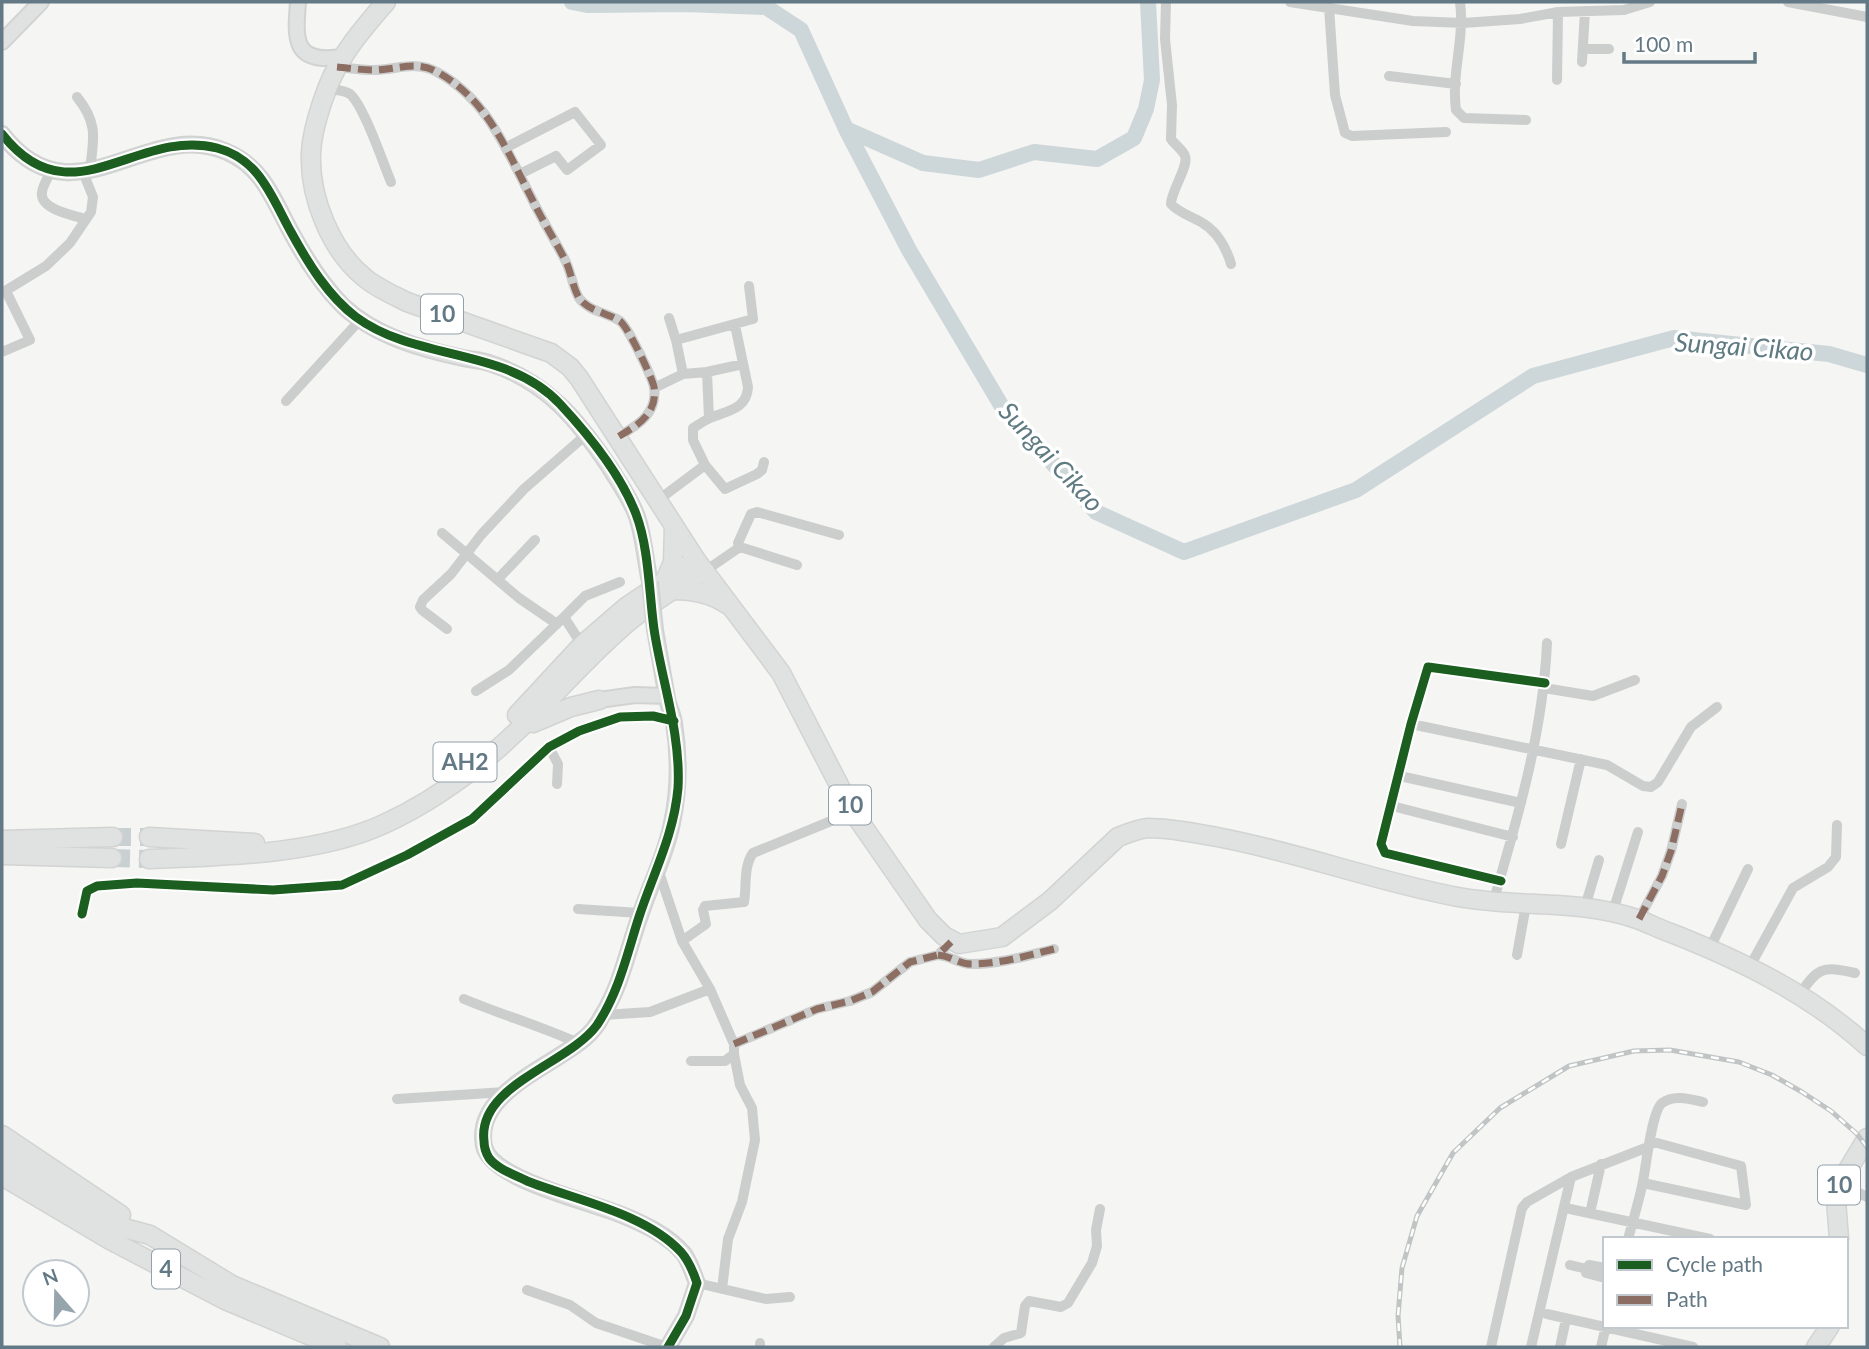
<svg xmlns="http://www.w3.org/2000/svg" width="1869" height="1349" viewBox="0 0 1869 1349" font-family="Lato,sans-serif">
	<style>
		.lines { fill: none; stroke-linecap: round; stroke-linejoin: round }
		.river { stroke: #cdd6d8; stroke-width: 16 }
		.highway-tunnel { stroke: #c9d0d2; stroke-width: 18; stroke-dasharray: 18 9; stroke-linecap: butt }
		.secondary-casing { stroke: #d1d3d3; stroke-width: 18 }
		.highway-casing { stroke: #d2d3d3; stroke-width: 21 }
		.street { stroke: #cccece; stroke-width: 10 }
		.secondary { stroke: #e0e1e1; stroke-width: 14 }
		.highway { stroke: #e0e1e1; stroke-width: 18 }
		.rail-casing { stroke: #c1c4c4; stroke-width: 5 }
		.rail { stroke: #fff; stroke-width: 2.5; stroke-dasharray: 8; stroke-linecap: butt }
		.secondary-bridge-casing { stroke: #d1d3d3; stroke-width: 18; stroke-linecap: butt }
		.secondary-bridge { stroke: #e0e1e1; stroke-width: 14 }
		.quiet { stroke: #8d6e63; stroke-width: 7; stroke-dasharray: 14 7; stroke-linecap: butt }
		.cycleway-casing { stroke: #fff; stroke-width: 13 }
		.cycleway { stroke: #1b5e20; stroke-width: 9 }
		.labels { text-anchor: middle; stroke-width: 7; stroke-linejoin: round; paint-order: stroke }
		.shield { fill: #fff; stroke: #92a1aa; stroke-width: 2 }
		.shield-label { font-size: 23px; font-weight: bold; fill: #637985 }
		.water-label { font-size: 26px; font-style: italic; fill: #5f7b82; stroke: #fff }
	</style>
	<rect width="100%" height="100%" fill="#f5f5f3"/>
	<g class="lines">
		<path class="river" d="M 572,2 L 587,5 L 685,4 L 766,7 L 801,30 L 846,129 L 909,250 L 1001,405 L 1096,512 L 1184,552 L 1356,490 L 1533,376 L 1674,338 L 1829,354 L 1867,365
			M 846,129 L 923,163 L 979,170 L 1034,152 L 1097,159 L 1134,138 L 1146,109 L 1152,80 L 1148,2"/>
		<path class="highway-tunnel" d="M 113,837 L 149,837
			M 112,858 L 149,859"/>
		<defs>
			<path id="secondary" d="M 298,2 C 295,40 293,64 342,57
				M 2,42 L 41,2
				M 2,134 C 74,227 146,116 227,152 C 263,167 274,201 291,232 C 305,258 322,285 343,306 C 375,336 421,349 463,358 C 472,360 481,360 489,363 C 546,381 578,420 610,468 C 619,483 630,498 636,514 C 644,535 645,560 650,582
				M 655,630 C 659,653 663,675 667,698 C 668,706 673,714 674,723 C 679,755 679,791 672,823 C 666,854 651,883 641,913 C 628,948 622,984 602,1016 C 598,1024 593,1031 586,1037 C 554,1066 473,1092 484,1146 C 491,1180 592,1202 622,1215 C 644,1224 668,1235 684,1254 C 690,1263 693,1273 697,1283 L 686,1316 L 668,1347
				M 599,700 L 635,695 L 666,696"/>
			<path id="highway" d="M 386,2 C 371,19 355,37 343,57 C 328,79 312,127 311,153 C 309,197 331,251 365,278 C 377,288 393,295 407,302 L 551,353 L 570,367 L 579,378 L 696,560 L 781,673 L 853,812 L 928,920 L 944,936 L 959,944 L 1002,937 L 1050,901 L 1118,837 C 1128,833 1138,829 1148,828 C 1171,828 1195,833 1217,837 C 1298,852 1377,882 1458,897 C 1517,908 1580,899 1637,919 C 1648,923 1659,929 1671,933 C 1742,961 1810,994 1867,1046
				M 665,581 L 673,562 L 674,527
				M 672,590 C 692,590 711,593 728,605
				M 517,715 L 582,645 L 626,607 L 696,560
				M 533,723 L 571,707 L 599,700
				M 149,837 L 255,843
				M 2,840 L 113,837
				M 2,855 L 112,858
				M 149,859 C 222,856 317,855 384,824 C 432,802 477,769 515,733 C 555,696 591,652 633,618 C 656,600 679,585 705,571
				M 2,1135 L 121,1215
				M 2,1156 L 117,1226 L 150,1235 L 232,1285 L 380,1347
				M 2,1176 L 110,1240 L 225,1300 L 337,1347
				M 1839,1239 L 1836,1200 L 1840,1183 L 1867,1138
				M 1816,1347 L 1830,1326"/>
		</defs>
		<use href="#secondary" class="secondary-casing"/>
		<use href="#highway" class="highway-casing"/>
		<path class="street" d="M 1166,2 L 1165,39 L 1172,105 L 1171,139 C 1175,145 1183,150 1185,156 C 1189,166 1171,191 1171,204 C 1179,213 1191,216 1201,222 C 1217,231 1226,247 1231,264
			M 1290,2 L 1413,21 L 1463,23 L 1520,19 L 1558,12 L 1624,10 L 1650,2
			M 1460,2 C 1465,38 1451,74 1456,110 L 1464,118 L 1526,120
			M 1788,2 L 1867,17
			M 1329,7 L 1335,95 L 1345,133 L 1352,136 L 1446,132
			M 1583,49 L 1609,49
			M 1582,62 L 1585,11
			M 337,67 C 349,68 362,70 374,70 C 396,70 416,60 437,72 C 487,99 506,149 531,197 C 541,218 553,237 564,258 C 571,270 572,286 579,298 C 588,311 608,313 620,321 C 628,327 652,377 654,387 C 658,415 636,426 616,438
			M 1389,76 L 1456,84
			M 1557,80 L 1558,12
			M 328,89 C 335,90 344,90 350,94 C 364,106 383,163 391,182
			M 77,97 C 98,123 94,138 90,169
			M 507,147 L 575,112 L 601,145 L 567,170 L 556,156 L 520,174
			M 52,170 C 48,177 43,185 42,192 C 39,209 72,215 85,219
			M 2,293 L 46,266 L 70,243 L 91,212 L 93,197 L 83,172
			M 669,318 L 676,340
			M 2,352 L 30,340 L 6,291
			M 707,372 L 709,418
			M 683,374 L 707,372 L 743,364
			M 654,388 L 683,374 L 676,340 L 753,319 L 749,286
			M 286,401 L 360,320
			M 705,465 L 693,440 L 693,428 C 700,424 706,419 713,417 C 730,410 747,408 748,387 L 735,325
			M 657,501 L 705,465 L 725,489 L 757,474 L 762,470 L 764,462
			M 442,533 L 519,598 L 557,624
			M 740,547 L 738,543 L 751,514 L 757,512 L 839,535
			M 705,571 L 740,547 L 797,565
			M 498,579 L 535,540
			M 564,617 L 585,596 L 620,582
			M 447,629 L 422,610 L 420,607 L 423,600 L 451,574 L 481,535 L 524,489 L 587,434
			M 1544,688 L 1593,696 L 1635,680
			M 476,691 L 509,670 L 564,617 L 582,645
			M 1411,724 L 1607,765 L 1643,786 L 1651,787 L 1658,782 L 1691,727 L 1717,707
			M 549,747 L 558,764 L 557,784
			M 1400,776 L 1521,803
			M 1392,806 L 1513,837
			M 1561,844 L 1581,759
			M 658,869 L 682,941
			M 1501,881 L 1385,853 L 1381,844 L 1411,724 L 1428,667 L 1545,683
			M 1493,903 C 1518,817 1543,732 1547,643
			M 1585,907 L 1599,860
			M 578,909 L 640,913
			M 1613,911 L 1638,832
			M 82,914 L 87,891 L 97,886 L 137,883 L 273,890 L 342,885 L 407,855 L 472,819 L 549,747 L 579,731 L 620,717 L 653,716 L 674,721
			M 1639,919 L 1662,876 L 1671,851 L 1682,804
			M 1710,948 L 1748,869
			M 938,955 C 951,956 959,964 971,964 C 999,964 1026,956 1054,949
			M 1517,955 L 1526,905
			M 1749,968 L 1793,888 L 1828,867 L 1836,857 L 1837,825
			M 1800,994 C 1818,967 1823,966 1855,973
			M 464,999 C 502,1015 541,1026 578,1043
			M 603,1015 L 650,1012 L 710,989 L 682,941 L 706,924 L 703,910 L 705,906 L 744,902 C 747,886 743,867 753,853 L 853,812
			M 734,1044 L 817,1009 L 850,1001 L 872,992 L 910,962 L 938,955 L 951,942
			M 691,1061 L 725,1061 L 734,1054 L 734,1044 L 710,989
			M 397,1099 L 505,1092
			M 1643,1183 L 1746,1205 L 1741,1166 L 1650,1141
			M 1840,1183 L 1867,1197
			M 1570,1209 L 1710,1239
			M 1590,1213 L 1601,1164
			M 1628,1239 C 1633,1221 1638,1204 1642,1186 C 1646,1170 1651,1112 1662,1103 C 1674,1094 1690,1099 1703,1102
			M 1570,1265 L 1587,1269 L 1589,1265 L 1605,1268
			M 1587,1269 L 1586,1273 L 1605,1278
			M 697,1283 L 766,1299 L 790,1297
			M 722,1289 L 728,1239 L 742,1202 L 755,1140 L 752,1108 L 740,1085 L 734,1054
			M 527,1290 L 570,1305 L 596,1323 L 667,1347
			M 1547,1314 L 1693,1347
			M 760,1343 L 760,1347
			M 994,1347 L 1004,1338 L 1021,1333 L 1025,1306 L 1029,1301 L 1061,1307 L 1068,1303 L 1092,1263 L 1097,1246 L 1096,1230 L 1100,1209
			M 1491,1347 L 1522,1208 L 1527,1202 L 1571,1177 L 1648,1147
			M 1531,1347 L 1571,1177
			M 1560,1347 L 1566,1319
			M 1601,1347 L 1606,1326"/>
		<use href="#secondary" class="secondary"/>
		<use href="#highway" class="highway"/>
		<defs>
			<path id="rail" d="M 1400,1347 L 1398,1316 L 1402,1268 L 1417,1216 L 1453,1153 L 1500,1108 L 1569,1066 L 1634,1051 L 1670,1050 L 1739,1062 L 1772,1075 L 1802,1092 L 1831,1111 L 1857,1134 L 1867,1147"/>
		</defs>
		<use href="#rail" class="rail-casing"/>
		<use href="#rail" class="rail"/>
		<defs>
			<path id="secondary-bridge" d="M 650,582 L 655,630"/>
		</defs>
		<use href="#secondary-bridge" class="secondary-bridge-casing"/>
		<use href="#secondary-bridge" class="secondary-bridge"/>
		<path class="quiet" d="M 1796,2 L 1796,3
			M 337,67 C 349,68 362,70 374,70 C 396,70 416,60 437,72 C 487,99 506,149 531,197 C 541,218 553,237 564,258 C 571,270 572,286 579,298 C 588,311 608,313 620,321 C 628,327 652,377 654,387 C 658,415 636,426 616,438
			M 1639,919 L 1662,876 L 1671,851 L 1682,804
			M 938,955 C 951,956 959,964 971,964 C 999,964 1026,956 1054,949
			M 734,1044 L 817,1009 L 850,1001 L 872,992 L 910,962 L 938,955 L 951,942"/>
		<defs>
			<path id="cycleway" d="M 2,134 C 71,222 136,127 217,148 C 260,159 272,198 291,232 C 308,263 328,296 356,317 C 417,362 507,347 560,404 C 588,434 621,475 636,514 C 649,548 649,593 654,629 C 662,682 681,734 678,788 C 674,835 653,874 639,917 C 627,954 619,992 597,1025 C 569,1064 477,1085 484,1141 C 484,1147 486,1153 489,1158 C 497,1169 515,1175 527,1181 C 575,1200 645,1213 681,1252 C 689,1261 693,1271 697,1283 L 686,1316 L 668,1347
				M 1501,881 L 1385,853 L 1381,844 L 1411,724 L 1428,667 L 1545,683
				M 82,914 L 87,891 L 97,886 L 137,883 L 273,890 L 342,885 L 407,855 L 472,819 L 549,747 L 579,731 L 620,717 L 653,716 L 674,721"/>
		</defs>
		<use href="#cycleway" class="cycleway-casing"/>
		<use href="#cycleway" class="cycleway"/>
	</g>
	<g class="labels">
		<g class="shield">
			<rect x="421" y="294.5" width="42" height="39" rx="5"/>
			<rect x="433.5" y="742.5" width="63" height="39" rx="5"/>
			<rect x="829" y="785.5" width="42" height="39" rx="5"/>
			<rect x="1818" y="1165.5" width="42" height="39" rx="5"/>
			<rect x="152" y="1249.5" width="28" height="39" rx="5"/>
		</g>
		<g class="shield-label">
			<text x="442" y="322">10</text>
			<text x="465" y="770">AH2</text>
			<text x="850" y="813">10</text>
			<text x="1839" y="1193">10</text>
			<text x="166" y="1277">4</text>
		</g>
		<g class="water-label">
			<text transform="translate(1744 347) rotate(4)" y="9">Sungai Cikao</text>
			<text transform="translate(1051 457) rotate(47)" y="9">Sungai Cikao</text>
		</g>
	</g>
	<rect width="1869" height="1349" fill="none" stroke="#637985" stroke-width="7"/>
	<rect x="1603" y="1237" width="245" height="91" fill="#ffffff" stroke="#c1c9ce" stroke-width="2"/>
	<rect x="1617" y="1260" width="35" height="10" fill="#1b5e20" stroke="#c1c9ce" stroke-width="2"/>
	<text x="1666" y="1272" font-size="21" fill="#637985">Cycle path</text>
	<rect x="1617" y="1295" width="35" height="10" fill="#8d6e63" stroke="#c1c9ce" stroke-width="2"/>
	<text x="1666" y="1307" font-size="21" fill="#637985">Path</text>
	<g transform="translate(56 1293) rotate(340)"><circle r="33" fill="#ffffff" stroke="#c1c9ce" stroke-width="2"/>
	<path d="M0-5L12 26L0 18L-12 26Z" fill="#96a4ac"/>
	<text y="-10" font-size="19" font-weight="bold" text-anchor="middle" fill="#637985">N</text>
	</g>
	<path d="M1624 52v10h131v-10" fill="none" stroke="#637985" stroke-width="3.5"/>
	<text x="1634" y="52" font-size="21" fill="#637985" stroke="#ffffff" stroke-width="5" paint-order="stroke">100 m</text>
</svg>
